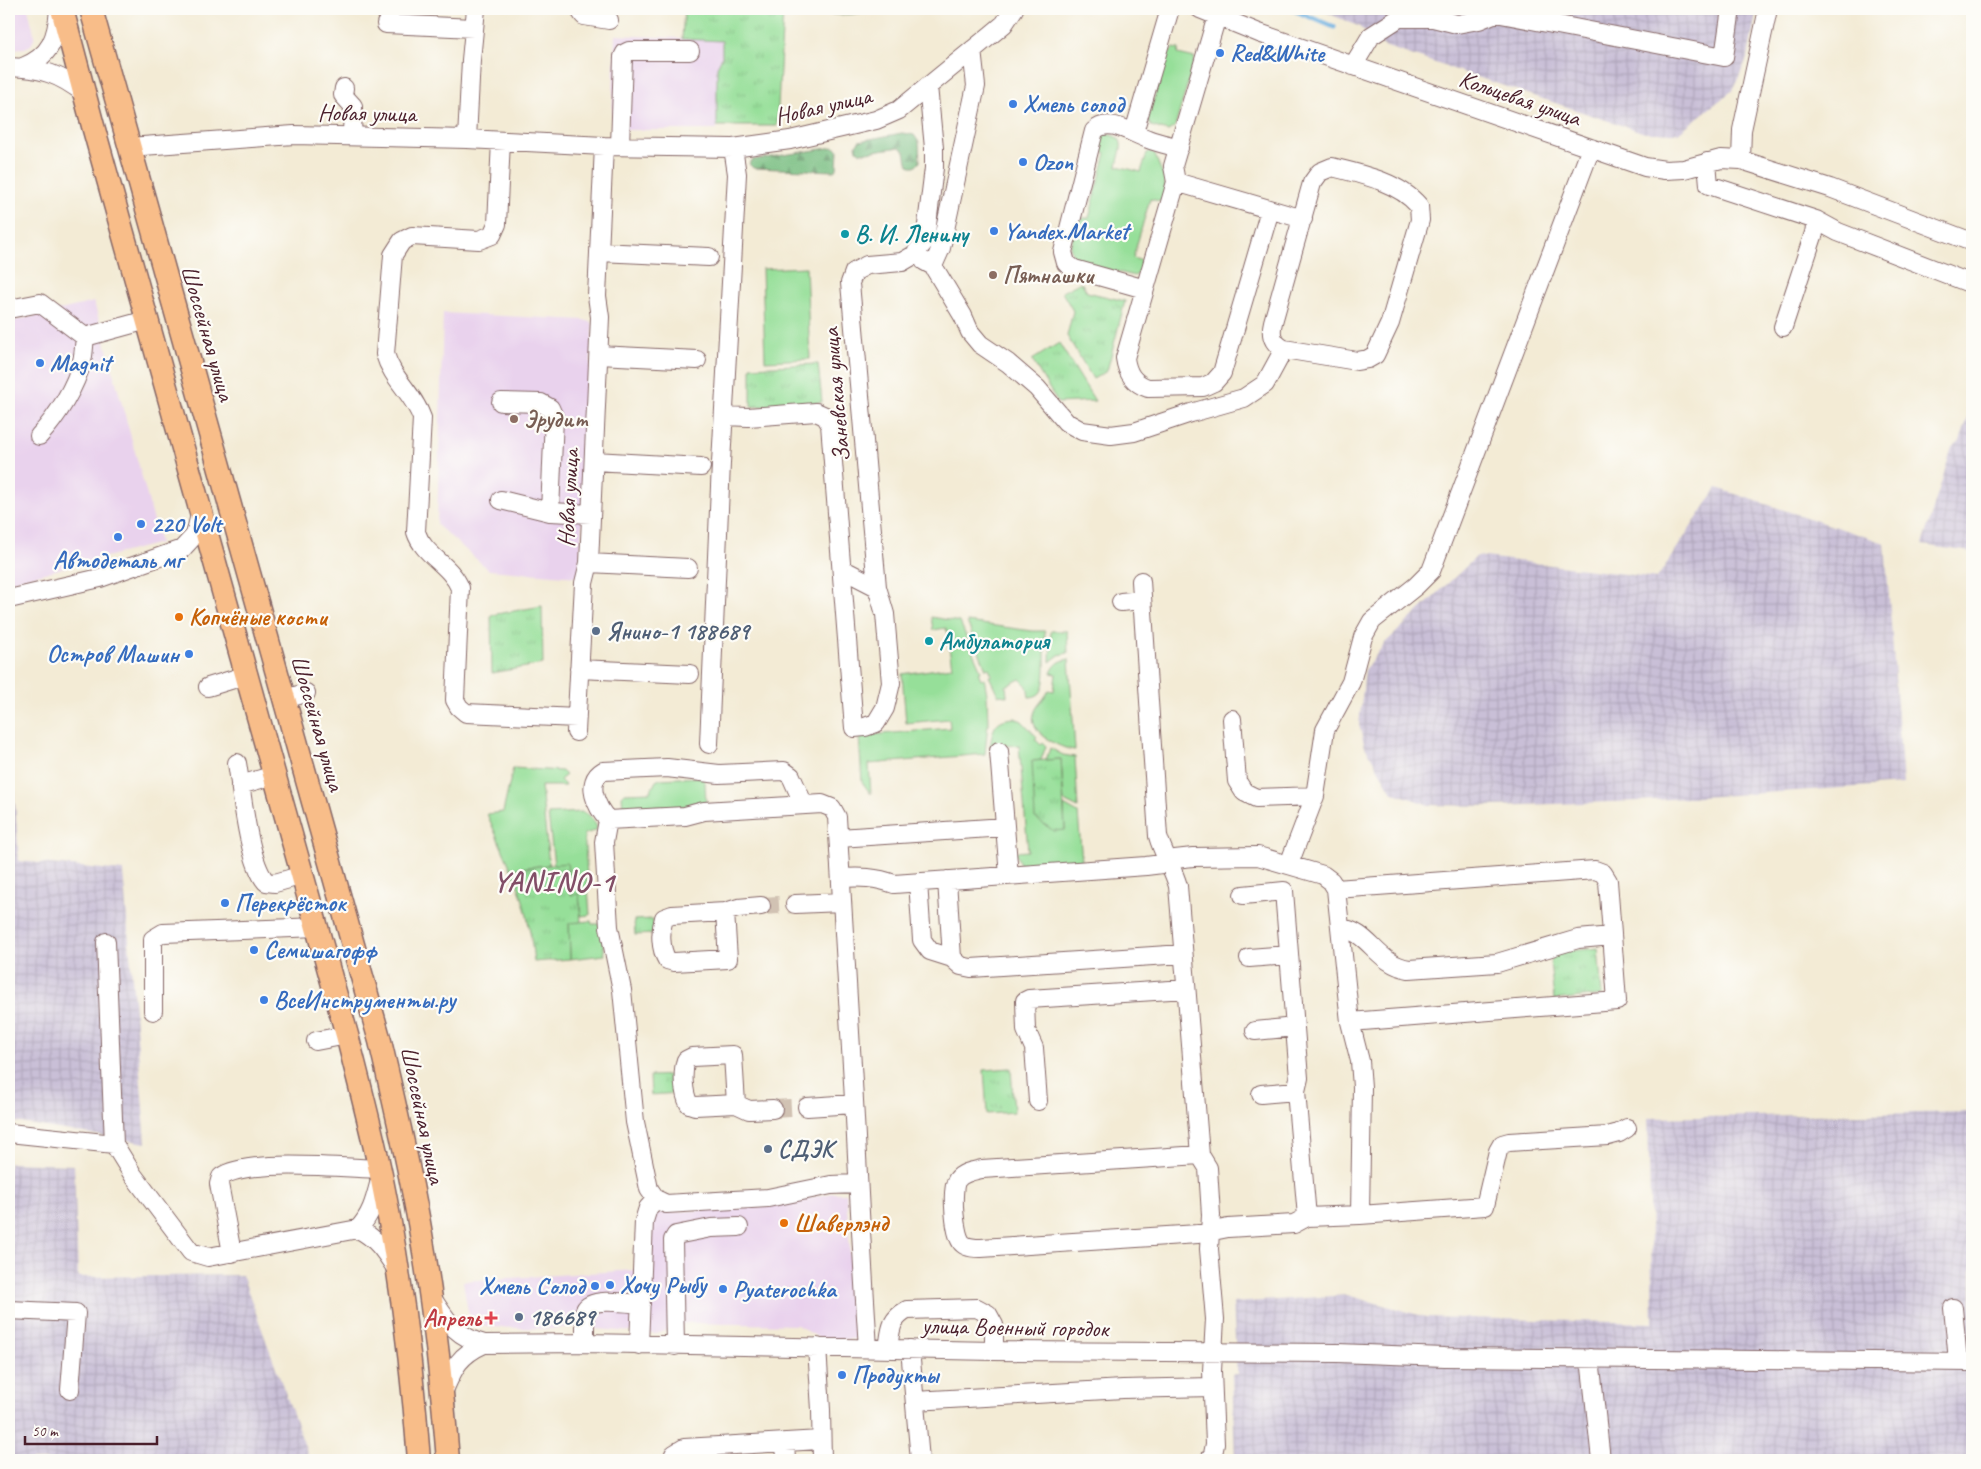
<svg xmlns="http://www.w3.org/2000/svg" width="1981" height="1469" viewBox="0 0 1981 1469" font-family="Caveat,sans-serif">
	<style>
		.built { fill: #e9d2ed }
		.industrial { fill: url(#industrial-grid) }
		.green { fill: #96df99; stroke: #707f62 }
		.forest { fill: url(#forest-firs); stroke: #616e56 }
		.park { fill: url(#park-tufts); stroke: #707f62 }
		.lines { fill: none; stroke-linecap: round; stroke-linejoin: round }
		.stream { stroke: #6aaedf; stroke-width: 5 }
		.minor-tunnel { stroke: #d1c2b3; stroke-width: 18; stroke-dasharray: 18 9; stroke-linecap: butt }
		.minor-casing { stroke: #856666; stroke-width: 20 }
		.major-casing { stroke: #856666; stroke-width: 25 }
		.minor { stroke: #fff; stroke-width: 18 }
		.major { stroke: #f8bd89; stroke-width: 22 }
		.shop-dot { fill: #3f7fe0; stroke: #fdfcf7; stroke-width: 2 }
		.culture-dot { fill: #0f9aa8; stroke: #fdfcf7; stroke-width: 2 }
		.education-dot { fill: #8d6e63; stroke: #fdfcf7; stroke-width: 2 }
		.food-dot { fill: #e8710a; stroke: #fdfcf7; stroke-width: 2 }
		.service-dot { fill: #5c6f8a; stroke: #fdfcf7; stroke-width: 2 }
		.health-dot { fill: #e0444e; stroke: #fdfcf7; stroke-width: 2 }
		.labels { text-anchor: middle; stroke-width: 4.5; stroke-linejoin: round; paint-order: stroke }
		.shop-label { font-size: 24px; font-weight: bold; fill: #366cbe; stroke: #fdfcf7; text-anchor: start }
		.street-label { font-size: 24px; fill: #4a1f2b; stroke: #fdfcf7 }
		.culture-label { font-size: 24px; font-weight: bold; fill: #0d838f; stroke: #fdfcf7; text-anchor: start }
		.education-label { font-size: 24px; font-weight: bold; fill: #785e54; stroke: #fdfcf7; text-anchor: start }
		.food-label { font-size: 24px; font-weight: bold; fill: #c56008; stroke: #fdfcf7; text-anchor: start }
		.service-label { font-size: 24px; font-weight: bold; fill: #4e5e75; stroke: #fdfcf7; text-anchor: start }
		.health-label { font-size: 24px; font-weight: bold; fill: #be3a42; stroke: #fdfcf7; text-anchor: end }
		.district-label { font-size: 29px; font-weight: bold; letter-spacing: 1px; fill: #824e67; stroke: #fdfcf7 }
	</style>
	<defs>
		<pattern id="industrial-grid" width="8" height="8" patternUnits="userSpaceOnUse" patternTransform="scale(1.25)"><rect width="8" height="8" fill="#c9bfd7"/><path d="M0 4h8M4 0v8" fill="none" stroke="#aea4b9"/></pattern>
		<pattern id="forest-firs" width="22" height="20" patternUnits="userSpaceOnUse" patternTransform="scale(1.25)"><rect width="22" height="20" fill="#78be81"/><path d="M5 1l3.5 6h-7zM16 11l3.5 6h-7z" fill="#649a6a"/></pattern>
		<pattern id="park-tufts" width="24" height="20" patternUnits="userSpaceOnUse" patternTransform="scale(1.25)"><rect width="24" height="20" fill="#96df99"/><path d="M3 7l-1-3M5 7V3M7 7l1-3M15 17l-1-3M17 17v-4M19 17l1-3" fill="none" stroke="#83bf84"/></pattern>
	</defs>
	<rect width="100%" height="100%" fill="#fdfcf7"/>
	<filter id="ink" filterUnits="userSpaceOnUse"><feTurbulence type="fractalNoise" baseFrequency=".02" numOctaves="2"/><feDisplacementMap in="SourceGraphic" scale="10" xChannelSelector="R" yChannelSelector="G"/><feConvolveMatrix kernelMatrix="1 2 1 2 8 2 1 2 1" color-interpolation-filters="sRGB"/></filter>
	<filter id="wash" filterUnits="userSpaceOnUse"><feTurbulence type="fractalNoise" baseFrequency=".0096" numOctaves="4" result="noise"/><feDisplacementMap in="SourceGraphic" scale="20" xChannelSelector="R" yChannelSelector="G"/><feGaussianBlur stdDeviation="1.12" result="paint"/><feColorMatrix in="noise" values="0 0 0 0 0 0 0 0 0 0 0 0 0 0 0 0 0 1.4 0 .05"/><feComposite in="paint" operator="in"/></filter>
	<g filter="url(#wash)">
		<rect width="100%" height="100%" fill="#f3ebd5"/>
		<path class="built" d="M 9,9 L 28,9 L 34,33 L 34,39 L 31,45 L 25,48 L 9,49 Z
			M 615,35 L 722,40 L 722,57 L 717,67 L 717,130 L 612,130 Z
			M 94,302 L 160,543 L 9,582 L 9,322 Z
			M 443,313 L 584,320 L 593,323 L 579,577 L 489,570 L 437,525 Z
			M 833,1193 L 846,1193 L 856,1339 L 821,1339 L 797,1325 L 686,1323 L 656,1334 L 574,1327 L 551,1329 L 489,1327 L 480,1325 L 472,1320 L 468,1312 L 463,1281 L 636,1270 L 638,1214 L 769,1206 Z"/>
		<path class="industrial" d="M 1318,9 L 1757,9 L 1748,56 L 1733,90 L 1678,133 L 1645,133 L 1384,46 L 1358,26 Z
			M 1972,406 L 1972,552 L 1922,545 L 1952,447 L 1960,441 Z
			M 1717,488 L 1885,543 L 1903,784 L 1639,801 L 1493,806 L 1429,805 L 1392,792 L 1365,747 L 1359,725 L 1365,670 L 1385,643 L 1477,556 L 1657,578 Z
			M 9,715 L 19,861 L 123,871 L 146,1143 L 9,1121 Z
			M 1972,1112 L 1972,1460 L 1235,1460 L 1232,1374 L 1237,1374 L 1233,1303 L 1347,1295 L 1426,1317 L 1653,1323 L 1648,1118 Z
			M 9,1163 L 74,1165 L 78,1277 L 242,1275 L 310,1460 L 9,1460 Z"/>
		<path class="green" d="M 1174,48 L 1179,49 L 1178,54 L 1195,58 L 1175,127 L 1168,131 L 1151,126 L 1148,121 L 1149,115 L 1167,55 Z
			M 1105,134 C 1129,137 1120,149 1117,166 L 1141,172 L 1147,153 L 1152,152 L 1155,155 C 1162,174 1169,182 1163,202 L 1150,199 L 1133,258 L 1145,262 L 1140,273 L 1134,276 L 1078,262 L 1073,258 L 1070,246 L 1078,221 L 1083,218 L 1089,218 L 1106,153 L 1099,149 L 1098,145 L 1102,135 Z
			M 806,267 L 810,359 L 765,361 L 762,269 Z
			M 931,617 L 960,622 L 981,671 L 978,672 L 981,679 L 984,678 L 987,694 L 988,723 L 985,754 L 869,764 L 871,794 L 862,782 L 859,736 L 950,728 L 949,719 L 906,723 L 902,674 L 952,667 L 946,628 L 933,630 Z
			M 967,622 L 1032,631 L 1045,631 C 1044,644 1048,684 1040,693 C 1037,696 1033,697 1029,697 L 1027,686 L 1020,679 L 1006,686 L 1007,696 L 998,695 L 989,676 L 992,675 L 989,668 L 986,669 Z
			M 1051,631 L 1067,631 L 1068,653 L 1059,655 L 1050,662 Z
			M 1069,659 L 1075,750 C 1060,749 1028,732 1034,714 C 1036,705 1045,699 1049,690 L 1054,691 L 1056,674 L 1051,673 C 1055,664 1059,661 1069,659 Z
			M 1015,718 L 1022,721 L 1037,737 L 1035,739 L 1041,745 L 1043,743 L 1046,746 L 1041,760 L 1032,761 L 1065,830 L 1064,805 L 1078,813 L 1082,861 L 1029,865 L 1020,864 L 1015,852 L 1028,851 L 1019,745 L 990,747 C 993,728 994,719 1015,718 Z
			M 1050,748 L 1063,755 L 1075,757 L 1078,808 L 1064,801 L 1061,759 L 1046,760 Z
			M 513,768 L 562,771 L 566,775 L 560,780 L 566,786 L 541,786 L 549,865 L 511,869 L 487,814 L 503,812 Z
			M 699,777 L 703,778 L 705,782 L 706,803 L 692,803 L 688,806 L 623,808 L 622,796 L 625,793 L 650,792 L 656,781 L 660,779 Z
			M 582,812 C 589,814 595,820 597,828 L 595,831 L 584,834 L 590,915 L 581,916 L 579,895 L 571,895 L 567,863 L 554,865 L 548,814 Z
			M 591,921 L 592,924 L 600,924 L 605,955 L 570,959 L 569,923 Z"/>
		<path class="forest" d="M 902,133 L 914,135 L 919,142 L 920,162 L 915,166 L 910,166 L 907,162 L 905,151 L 900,147 L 861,153 L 857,150 L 856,145 L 859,141 Z
			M 834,147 L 838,149 L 837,169 L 834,171 L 753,168 L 749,164 L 752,160 Z"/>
		<path class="park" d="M 684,9 L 904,9 L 842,15 L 783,12 L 777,126 L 717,126 L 717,67 L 722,57 L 722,41 L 682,39 Z
			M 1081,282 L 1087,292 L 1125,301 L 1107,371 L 1093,379 L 1067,336 L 1073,311 L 1062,292 Z
			M 1059,343 L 1095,401 L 1058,403 L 1032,360 Z
			M 818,364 L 822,402 L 751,407 L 751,367 Z
			M 542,606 L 543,664 L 492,673 L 491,615 Z
			M 1061,759 L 1065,830 L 1054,831 L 1035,818 L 1032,761 Z
			M 567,863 L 571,895 L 579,894 L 581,922 L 569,923 L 570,959 L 534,962 C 530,926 526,902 511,869 Z
			M 653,919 L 654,934 L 635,935 L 634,920 Z
			M 1598,948 L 1602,995 L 1554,1000 L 1550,961 L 1558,952 Z
			M 1011,1068 L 1014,1112 L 987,1114 L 984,1070 Z
			M 677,1075 L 678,1093 L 651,1095 L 650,1076 Z"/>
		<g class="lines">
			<path class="stream" d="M 1291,9 L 1334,27"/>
		</g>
	</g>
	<g filter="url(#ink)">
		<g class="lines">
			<path class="minor-tunnel" d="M 761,906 L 795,904
				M 773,1109 L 807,1107"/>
			<defs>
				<path id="minor" d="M 579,9 L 584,16 L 609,20
					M 1200,9 L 1259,33 L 1645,167 L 1665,170 L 1684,169 L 1721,159 L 1741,160 L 1830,188 L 1972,242
					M 1217,16 L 1173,166 L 1176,182 L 1125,358 C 1127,373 1133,383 1148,388 L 1203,387 L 1214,382 L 1222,373 L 1270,210
					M 386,24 L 474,28
					M 1353,66 L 1371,36 L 1399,18 L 1433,18 L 1457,24 L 1479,20 L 1496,13 L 1724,57 L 1731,9
					M 9,67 C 41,68 60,74 85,94
					M 23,67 C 51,56 57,37 59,9
					M 344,88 L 343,95 L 353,106 L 352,135
					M 1134,132 L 1170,9
					M 467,139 L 471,60 L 476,9
					M 501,141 L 497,224 L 492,235 L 479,240 L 412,236 L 402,241 L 393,255 L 385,354 C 392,379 414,394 422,418 L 416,532 C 423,555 451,565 460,588 L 455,700 L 459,707 L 466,713 L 577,718
					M 620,146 L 623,57 L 625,53 L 629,51 L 690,51
					M 129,147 L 294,135 L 467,139 L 604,146 L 733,148 L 790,140 L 876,120 L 899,110 L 992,34 L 1004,24 L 1014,9
					M 1741,160 L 1742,130 L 1768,9
					M 1707,162 L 1709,185 L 1816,220 L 1838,232 L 1972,284
					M 1332,167 C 1361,174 1399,182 1419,206 L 1420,220 L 1390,323 L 1375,355 L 1368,359 L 1357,361 L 1284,349 C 1272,343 1270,334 1273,322 L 1312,183 L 1320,172 Z
					M 1176,182 L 1303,219
					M 599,252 L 709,257
					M 924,261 L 933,266 L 941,248 L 976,86 L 972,50
					M 933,266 L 963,316 L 970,332 L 980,344 L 1008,363 L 1037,388 L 1066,422 L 1082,431 L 1111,435 L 1134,432 L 1191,413 L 1244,398 L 1265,384 L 1284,349
					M 1145,289 L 1074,269 L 1066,263 L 1063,252 L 1094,131 C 1108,116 1133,134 1148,139 C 1158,143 1169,145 1179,148
					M 9,309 L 40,303 L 85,337
					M 1783,327 L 1814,233 L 1816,220
					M 599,355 L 697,360
					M 501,402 L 541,403 L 550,408 L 554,417 L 550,512
					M 725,416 L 748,417 L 816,412 L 825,416 L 830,424 L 854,728 L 865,727 L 876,723 L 885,708 L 891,683 L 885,614 L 877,587 L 850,283 L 854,272 L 867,265 L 902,262 L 914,255 L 925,241 L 934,168 L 934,148 L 928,86
					M 39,436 C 57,417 76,386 82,361 C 84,353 84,344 85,337 L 147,320
					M 594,461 L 701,467
					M 501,500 L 550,512 L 591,514
					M 589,563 L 688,568
					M 842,569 L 877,587
					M 1141,581 L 1158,836 C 1163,854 1173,868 1178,886 L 1200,1155 L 1208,1168 L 1211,1215 L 1209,1249 L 1215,1319 L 1212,1371 L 1215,1444 L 1213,1454 L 1209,1460
					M 9,599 L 100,578 L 182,549 L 195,535 L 201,511
					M 1121,602 L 1142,600
					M 579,669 L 690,674
					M 208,687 L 247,675
					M 284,699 L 306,693
					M 1232,719 L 1237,781 L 1244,792 L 1256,798 L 1315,796
					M 576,732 L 584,583 L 589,563 L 600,317 L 597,296 L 604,146
					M 709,744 L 721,463 L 737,174 L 733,148
					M 999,751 L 1009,876
					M 237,763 C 242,792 248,861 266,882 L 275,883 L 303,875
					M 240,785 L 275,775
					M 608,820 C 597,808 584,782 603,771 L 667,768 L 719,774 L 784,771 L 791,776 L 804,805
					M 839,838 L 1005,827
					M 1289,864 L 1315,796 L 1325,730 L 1351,682 L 1363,637 L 1372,621 L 1416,586 L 1431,571 L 1591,148
					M 841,878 C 860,877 876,877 894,884 L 1146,866 L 1162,864 L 1175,859 L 1193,857 L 1258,856 L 1323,875 L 1331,881 L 1336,889 L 1350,1022 L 1360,1061 L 1362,1087 L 1360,1215 L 1307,1217 L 1294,1224 L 1228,1228 L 1198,1234 L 981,1248 C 975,1248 968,1248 963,1244 C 954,1238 951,1189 957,1180 C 963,1172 973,1171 982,1169 L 1200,1155
					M 947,880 L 952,958 L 961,966 L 971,968 L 1183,954
					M 918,882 L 922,940 L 930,951 L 952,958
					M 1336,889 L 1595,870 L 1603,873 L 1608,881 L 1617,1001 L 1350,1022
					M 1243,895 L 1284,891 L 1299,1078 L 1296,1091 L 1307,1217
					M 795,904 L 842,902
					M 725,912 L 728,959 L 674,962 L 667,960 C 660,948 660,931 664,918 L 672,915 L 725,912 L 738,908 L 761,906
					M 1340,928 C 1370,931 1376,964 1409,969 L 1497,963 L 1578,939 L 1612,936
					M 106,942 L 114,1144
					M 1249,958 L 1289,955
					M 153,1011 L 153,939 L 163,933 L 318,927
					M 1255,1031 L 1295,1027
					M 316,1041 L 347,1035
					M 1261,1094 L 1296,1091
					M 1038,1101 L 1034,1048 L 1026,1030 L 1025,1001 L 1029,999 L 1186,989
					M 736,1104 L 733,1055 L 692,1057 L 686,1060 C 682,1072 683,1093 689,1104 L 695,1106 L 736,1104 L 749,1110 L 773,1109
					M 807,1107 L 854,1104
					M 9,1133 L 114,1144 L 133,1175 L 191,1252 L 208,1257 L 358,1229 C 372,1214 375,1199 380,1180
					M 857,1184 L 831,1185 L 768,1198 L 666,1204 L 656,1199 L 649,1189 L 635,1122 L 622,990 L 609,927 L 604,842 L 608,820 L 685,816 L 704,811 L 822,804 L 832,808 L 837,817 L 853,1082 C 858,1171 862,1259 868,1348
					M 1360,1215 L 1485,1206 L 1498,1151 L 1502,1144 L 1509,1142 L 1608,1136 L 1619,1133 L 1627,1128
					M 358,1229 C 376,1238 384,1250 395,1267
					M 232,1253 L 219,1184 L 221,1177 C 247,1158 344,1168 379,1169
					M 432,1298 C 448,1322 455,1336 484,1344 L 585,1343 L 994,1351 L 1337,1353 L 1445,1357 L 1972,1362
					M 1953,1308 L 1958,1361
					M 9,1310 L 76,1313 L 70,1390
					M 585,1343 L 585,1310 C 591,1297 628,1303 641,1304
					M 639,1345 L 644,1221 L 648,1208 L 656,1199
					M 675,1346 L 673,1240 L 676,1235 L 711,1228 L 739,1227
					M 817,1347 L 821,1410 L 822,1460
					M 888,1349 C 891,1331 889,1320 907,1310 L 977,1308 L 988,1314 L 994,1325 L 994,1351
					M 910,1349 L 920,1460
					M 1590,1358 L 1601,1460
					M 442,1395 C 453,1370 457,1356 484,1344
					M 915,1401 L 1123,1389 L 1212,1387
					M 785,1443 L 786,1460
					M 672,1460 L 674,1454 L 684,1448 L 820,1440"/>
				<path id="major" d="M 62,9 L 93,126 L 347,1035 C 359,1082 371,1128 381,1175 C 400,1269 412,1365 419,1460
					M 91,9 L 380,1041 C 395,1105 410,1169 421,1234 C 434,1309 442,1385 448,1460"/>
			</defs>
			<use href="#minor" class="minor-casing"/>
			<use href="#major" class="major-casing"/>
			<use href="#minor" class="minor"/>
			<use href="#major" class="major"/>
		</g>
	</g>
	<g class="shop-dot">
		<circle cx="1220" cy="53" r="5"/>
		<circle cx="1013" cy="104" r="5"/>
		<circle cx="1023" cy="162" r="5"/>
		<circle cx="994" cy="231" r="5"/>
		<circle cx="40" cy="363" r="5"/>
		<circle cx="141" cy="524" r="5"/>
		<circle cx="118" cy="537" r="5"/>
		<circle cx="189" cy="654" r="5"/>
		<circle cx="225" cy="903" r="5"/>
		<circle cx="254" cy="950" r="5"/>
		<circle cx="264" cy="1000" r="5"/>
		<circle cx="610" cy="1285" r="5"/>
		<circle cx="595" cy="1286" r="5"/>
		<circle cx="723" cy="1289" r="5"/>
		<circle cx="842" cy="1375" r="5"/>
	</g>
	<g class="culture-dot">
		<circle cx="845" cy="234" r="5"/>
		<circle cx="929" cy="641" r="5"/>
	</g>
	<g class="education-dot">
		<circle cx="993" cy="275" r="5"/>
		<circle cx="514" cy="419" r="5"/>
	</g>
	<g class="food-dot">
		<circle cx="179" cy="617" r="5"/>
		<circle cx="784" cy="1223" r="5"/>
	</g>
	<g class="service-dot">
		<circle cx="596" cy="631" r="5"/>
		<circle cx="768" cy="1149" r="5"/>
		<circle cx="519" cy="1317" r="5"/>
	</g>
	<path class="health-dot" d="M488.5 1310.5h5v5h5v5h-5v5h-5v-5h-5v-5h5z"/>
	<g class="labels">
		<g class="shop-label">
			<text x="1230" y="61">Red&amp;White</text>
			<text x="1023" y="112">Хмель солод</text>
			<text x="1033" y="170">Ozon</text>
			<text x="1004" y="239">Yandex.Market</text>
			<text x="50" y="371">Magnit</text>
			<text x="151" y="532">220 Volt</text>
			<text x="118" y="568" text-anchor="middle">Автодеталь мг</text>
			<text x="179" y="662" text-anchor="end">Остров Машин</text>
			<text x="235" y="911">Перекрёсток</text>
			<text x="264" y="958">Семишагофф</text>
			<text x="274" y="1008">ВсеИнструменты.ру</text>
			<text x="620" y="1293">Хочу Рыбу</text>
			<text x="585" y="1294" text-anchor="end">Хмель Солод</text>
			<text x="733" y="1297">Pyaterochka</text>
			<text x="852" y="1383">Продукты</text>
		</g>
		<g class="street-label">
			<text transform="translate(1520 98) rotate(19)" y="8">Кольцевая улица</text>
			<text transform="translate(823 106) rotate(-13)" y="8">Новая улица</text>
			<text transform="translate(367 113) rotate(1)" y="8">Новая улица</text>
			<text transform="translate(208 333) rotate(74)" y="8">Шоссейная улица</text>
			<text transform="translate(836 395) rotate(-95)" y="8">Заневская улица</text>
			<text transform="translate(568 498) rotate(-87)" y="8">Новая улица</text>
			<text transform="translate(318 723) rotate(74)" y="8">Шоссейная улица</text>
			<text transform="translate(423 1115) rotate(78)" y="8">Шоссейная улица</text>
			<text transform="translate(1015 1327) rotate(1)" y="8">улица Военный городок</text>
		</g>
		<g class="culture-label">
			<text x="855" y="242">В. И. Ленину</text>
			<text x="939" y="649">Амбулатория</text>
		</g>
		<g class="education-label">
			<text x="1003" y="283">Пятнашки</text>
			<text x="524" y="427">Эрудит</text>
		</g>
		<g class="food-label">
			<text x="189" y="625">Копчёные кости</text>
			<text x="794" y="1231">Шаверлэнд</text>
		</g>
		<g class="service-label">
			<text x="606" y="639">Янино-1 188689</text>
			<text x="778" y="1157">СДЭК</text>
			<text x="529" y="1325">186689</text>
		</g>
		<g class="health-label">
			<text x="481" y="1326">Апрель</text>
		</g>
		<g class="district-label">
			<text x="554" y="891">YANINO-1</text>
		</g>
	</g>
	<rect width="1981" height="1469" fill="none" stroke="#fdfcf7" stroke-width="30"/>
	<path d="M25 1436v8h132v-8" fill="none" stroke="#4a1f2b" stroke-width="2.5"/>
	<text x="32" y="1436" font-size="15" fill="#4a1f2b" stroke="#fdfcf7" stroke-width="4" paint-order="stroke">50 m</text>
</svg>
